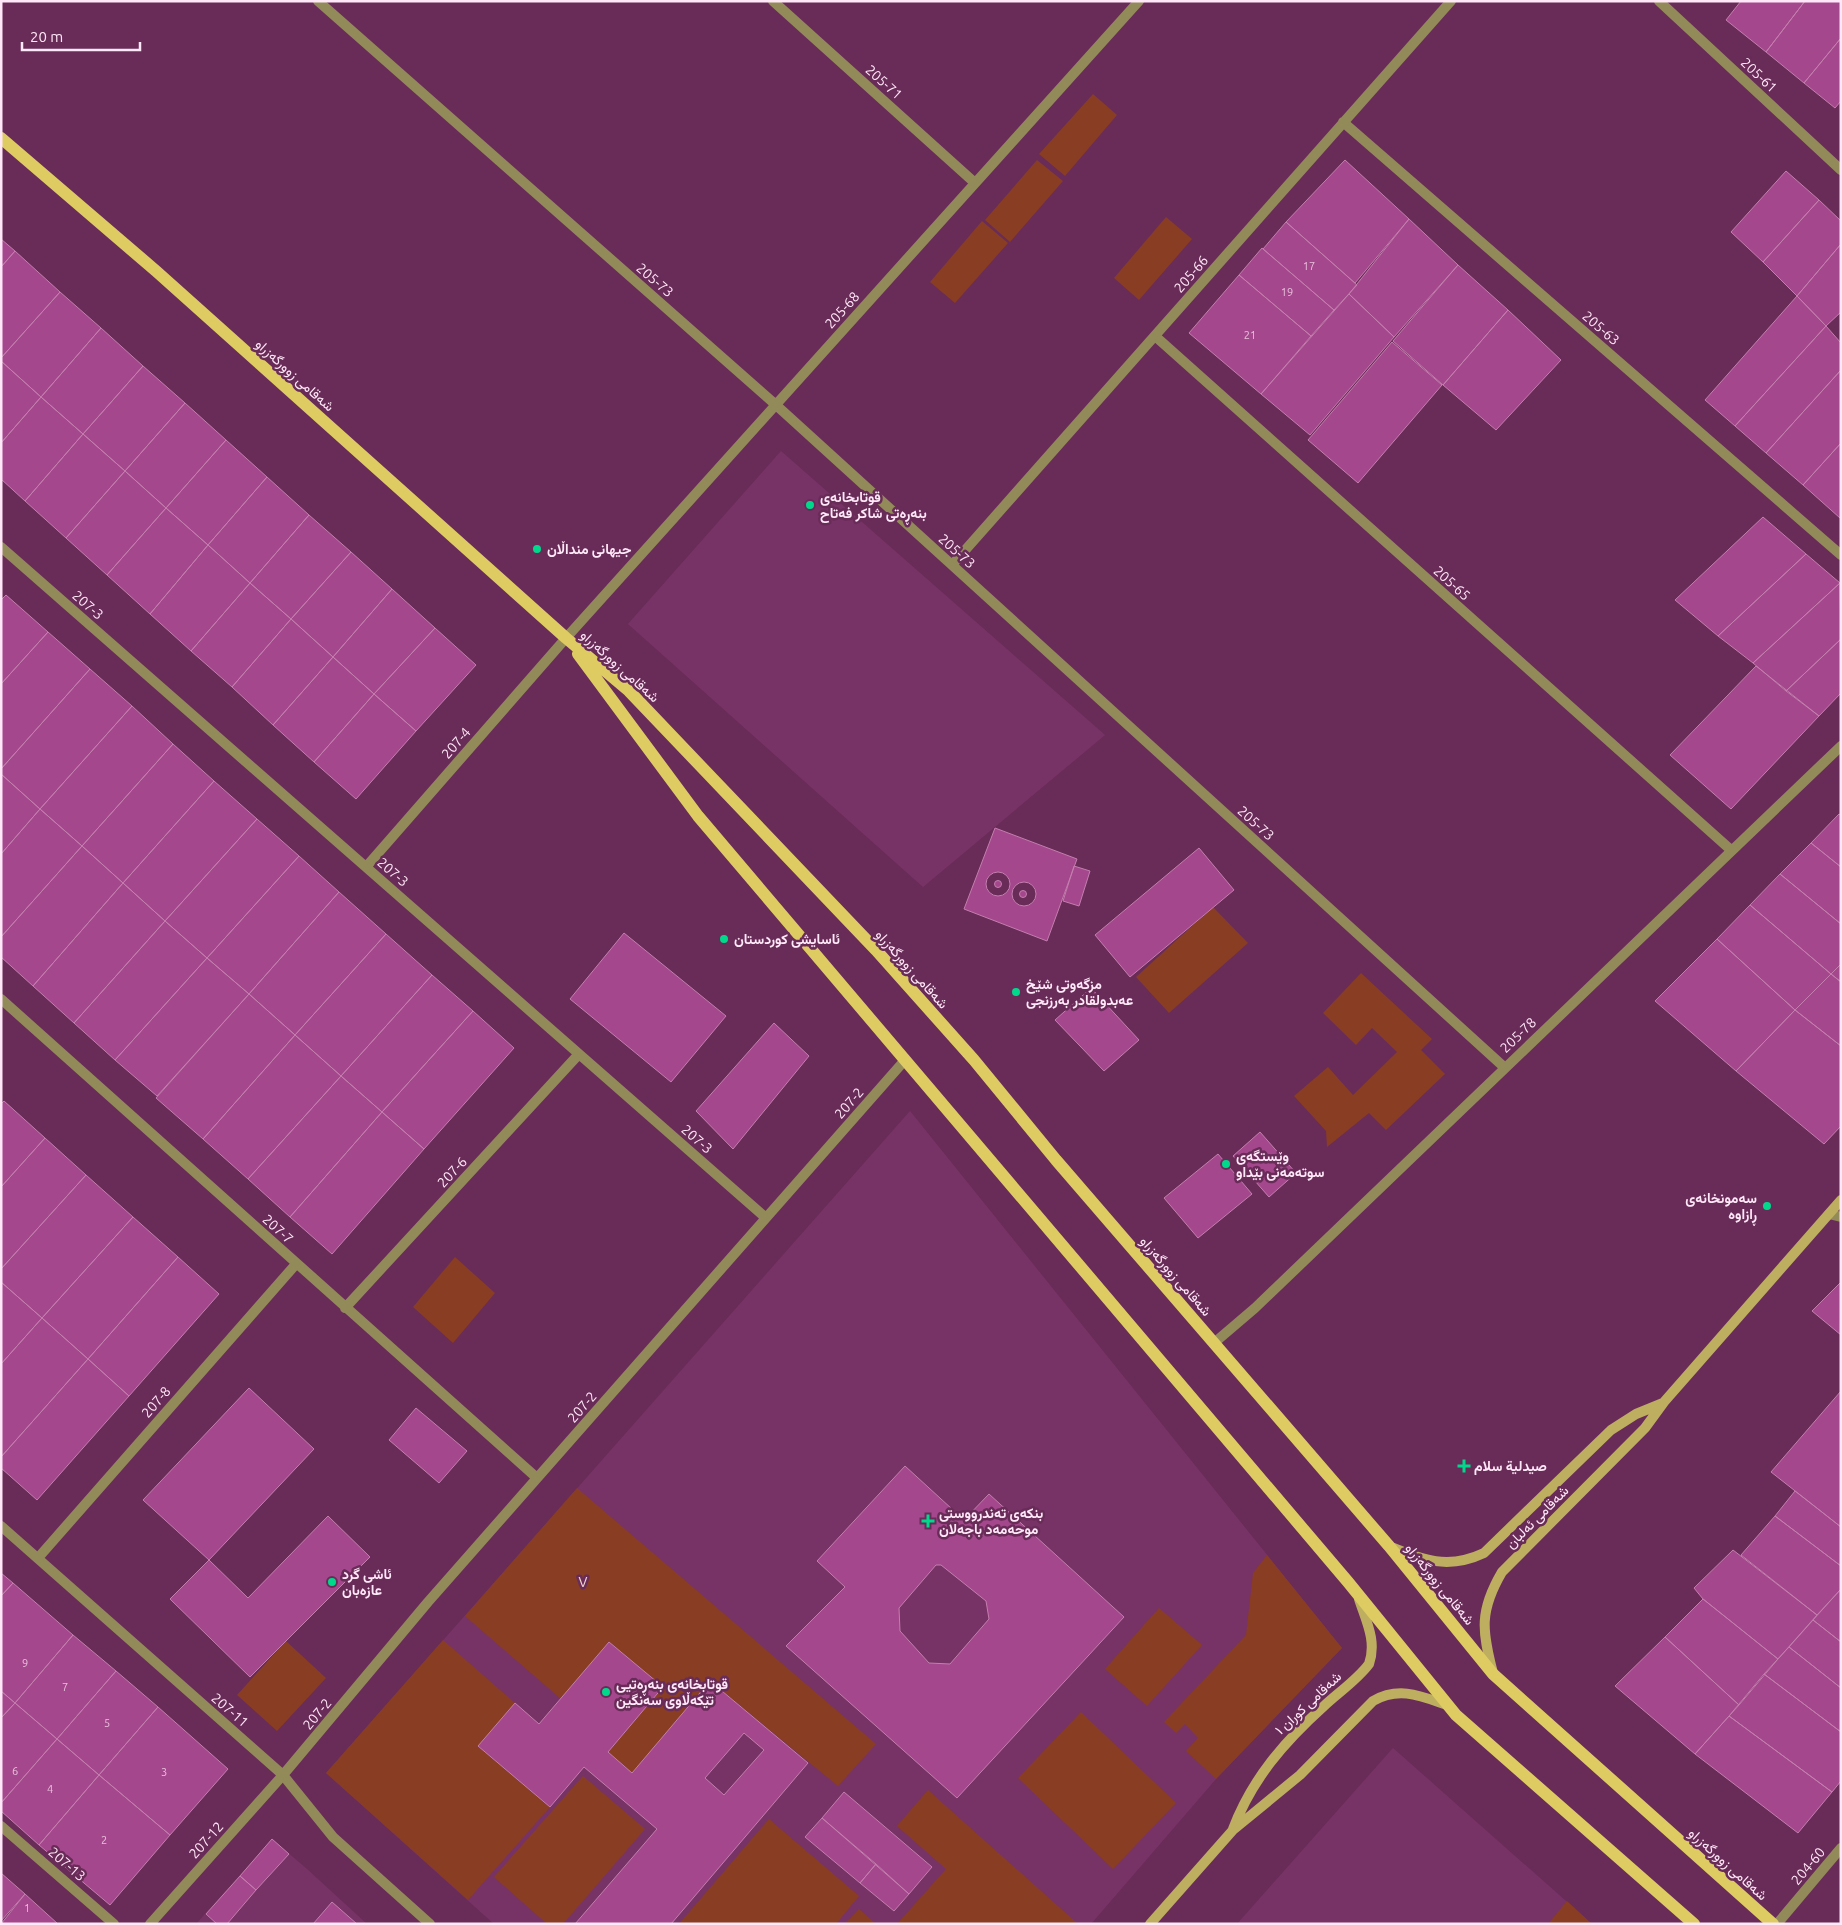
<svg xmlns="http://www.w3.org/2000/svg" width="1842" height="1925" viewBox="0 0 1842 1925" font-family="Ubuntu,Vazirmatn,sans-serif">
	<style>
		.built { fill: #783366 }
		.green { fill: #893d23 }
		.building { fill: #a5478c; stroke: #c37eae; fill-rule: evenodd }
		.lines { fill: none; stroke-linecap: round; stroke-linejoin: round }
		.street { stroke: #938a5a; stroke-width: 10 }
		.secondary { stroke: #beaf60; stroke-width: 10 }
		.primary { stroke: #decb62; stroke-width: 12 }
		.poi-dot { fill: #00d98c; stroke: #692c59; stroke-width: 2 }
		.labels { text-anchor: middle; stroke-width: 5; stroke-linejoin: round; paint-order: stroke }
		.number-label { font-size: 11px; fill: #e8c0dc }
		.street-label { font-size: 14px; fill: #ffe8f7; stroke: #692c59 }
		.poi-label { font-size: 14px; font-weight: bold; fill: #ffe8f7; stroke: #692c59; text-anchor: start }
		.park-label { font-size: 14px; fill: #f5d7ce; stroke: #692c59 }
	</style>
	<rect width="100%" height="100%" fill="#692c59"/>
	<path class="built" d="M 781,451 L 1105,735 L 923,887 L 628,624 Z
		M 910,1111 L 1342,1648 L 1216,1779 L 1091,1924 L 494,1924 L 326,1773 Z
		M 1393,1748 L 1592,1924 L 1237,1924 Z
		M 272,1839 L 307,1869 L 367,1924 L 196,1924 Z"/>
	<path class="green" d="M 1093,94 L 1117,115 L 1065,176 L 1039,154 Z
		M 1037,160 L 1063,181 L 1010,242 L 985,220 Z
		M 1166,217 L 1192,239 L 1139,300 L 1114,278 Z
		M 982,221 L 1008,243 L 955,303 L 930,282 Z
		M 1213,907 L 1248,943 L 1169,1013 L 1136,977 Z
		M 1361,973 L 1432,1039 L 1421,1050 L 1445,1074 L 1386,1130 L 1369,1113 L 1327,1147 L 1326,1131 L 1294,1096 L 1328,1067 L 1353,1095 L 1397,1052 L 1372,1028 L 1356,1045 L 1323,1013 Z
		M 455,1257 L 495,1293 L 453,1343 L 413,1307 Z
		M 577,1488 L 876,1744 L 838,1786 L 710,1681 L 632,1773 L 608,1752 L 663,1687 L 609,1642 L 561,1699 L 465,1616 Z
		M 1267,1555 L 1342,1648 L 1216,1779 L 1186,1751 L 1198,1738 L 1185,1724 L 1176,1733 L 1164,1722 L 1246,1635 L 1253,1573 Z
		M 1159,1608 L 1202,1645 L 1147,1706 L 1105,1669 Z
		M 443,1640 L 515,1703 L 479,1747 L 550,1807 L 468,1900 L 326,1773 Z
		M 286,1641 L 326,1678 L 277,1731 L 237,1695 Z
		M 1081,1712 L 1176,1803 L 1113,1869 L 1018,1778 Z
		M 583,1776 L 645,1829 L 563,1924 L 547,1924 L 494,1877 Z
		M 928,1790 L 1078,1924 L 897,1924 L 946,1869 L 897,1826 Z
		M 769,1819 L 859,1896 L 836,1924 L 679,1924 Z
		M 1567,1901 L 1592,1924 L 1548,1924 Z
		M 859,1909 L 876,1924 L 845,1924 Z"/>
	<path class="building" d="M 1741,1 L 1805,1 L 1766,52 L 1726,20 Z
		M 1805,1 L 1841,1 L 1841,38 L 1804,83 L 1766,52 Z
		M 1841,38 L 1841,101 L 1835,108 L 1804,83 Z
		M 1345,160 L 1409,219 L 1355,283 L 1286,222 Z
		M 1786,171 L 1819,200 L 1763,262 L 1731,232 Z
		M 1819,200 L 1841,221 L 1841,244 L 1797,296 L 1763,262 Z
		M 1409,219 L 1458,265 L 1394,337 L 1349,294 Z
		M 1286,222 L 1357,285 L 1334,310 L 1263,249 Z
		M 1,239 L 15,251 L 1,267 Z
		M 1841,244 L 1841,312 L 1826,326 L 1797,296 Z
		M 1262,248 L 1334,310 L 1311,336 L 1239,275 Z
		M 15,251 L 60,292 L 1,358 L 1,267 Z
		M 1458,265 L 1508,310 L 1443,385 L 1393,341 Z
		M 1239,275 L 1311,336 L 1261,394 L 1189,333 Z
		M 60,292 L 101,328 L 41,397 L 1,361 L 1,358 Z
		M 1349,294 L 1394,337 L 1310,435 L 1261,394 Z
		M 1797,296 L 1826,326 L 1735,426 L 1705,400 Z
		M 1508,310 L 1561,360 L 1496,430 L 1443,385 Z
		M 1826,326 L 1841,343 L 1841,370 L 1766,453 L 1735,426 Z
		M 101,328 L 143,366 L 83,434 L 41,397 Z
		M 1392,342 L 1442,385 L 1358,483 L 1308,440 Z
		M 1,361 L 41,397 L 1,443 Z
		M 143,366 L 185,403 L 125,471 L 83,434 Z
		M 1841,370 L 1841,443 L 1803,485 L 1766,453 Z
		M 41,397 L 83,434 L 25,501 L 1,479 L 1,443 Z
		M 185,403 L 226,440 L 166,508 L 125,471 Z
		M 83,434 L 125,471 L 66,538 L 25,501 Z
		M 226,440 L 267,477 L 208,545 L 166,508 Z
		M 1841,443 L 1841,517 L 1840,518 L 1803,485 Z
		M 125,471 L 166,508 L 107,575 L 66,538 Z
		M 267,477 L 309,515 L 250,583 L 208,545 Z
		M 166,508 L 208,545 L 150,614 L 107,575 Z
		M 309,515 L 351,552 L 291,619 L 250,583 Z
		M 1763,517 L 1806,554 L 1718,636 L 1675,600 Z
		M 208,545 L 250,583 L 191,651 L 150,614 Z
		M 351,552 L 392,589 L 333,657 L 291,619 Z
		M 1806,554 L 1840,583 L 1753,663 L 1718,636 Z
		M 250,583 L 291,619 L 232,687 L 191,651 Z
		M 1840,583 L 1841,639 L 1786,691 L 1753,663 Z
		M 392,589 L 435,628 L 374,694 L 333,657 Z
		M 6,595 L 48,632 L 1,684 L 1,600 Z
		M 291,619 L 333,657 L 273,725 L 232,687 Z
		M 435,628 L 476,665 L 416,731 L 374,694 Z
		M 48,632 L 90,669 L 1,769 L 1,684 Z
		M 1841,639 L 1841,693 L 1819,716 L 1786,691 Z
		M 333,657 L 374,694 L 314,762 L 273,725 Z
		M 1756,666 L 1819,716 L 1731,809 L 1670,755 Z
		M 90,669 L 132,706 L 40,809 L 1,774 L 1,769 Z
		M 374,694 L 416,731 L 356,799 L 314,762 Z
		M 132,706 L 173,744 L 82,846 L 40,809 Z
		M 173,744 L 214,781 L 123,883 L 82,846 Z
		M 1,774 L 40,809 L 1,854 Z
		M 214,781 L 257,819 L 165,921 L 123,883 Z
		M 40,809 L 82,846 L 1,937 L 1,854 Z
		M 1839,814 L 1841,815 L 1841,867 L 1811,843 Z
		M 257,819 L 299,856 L 207,958 L 165,921 Z
		M 995,828 L 1077,859 L 1047,941 L 964,909 Z
		M 1811,843 L 1841,867 L 1841,924 L 1780,874 Z
		M 82,846 L 123,883 L 33,986 L 1,957 L 1,937 Z
		M 1199,848 L 1234,890 L 1130,977 L 1095,935 Z
		M 299,856 L 339,892 L 249,994 L 207,958 Z
		M 1074,866 L 1090,871 L 1079,906 L 1063,901 Z
		M986 884a12 12 0 1 1 24 0a12 12 0 1 1-24 0Z
		M 1780,874 L 1841,924 L 1841,964 L 1831,974 L 1750,905 Z
		M994.5 884a3.5 3.5 0 1 1 7 0a3.5 3.5 0 1 1-7 0Z
		M1012 894a12 12 0 1 1 24 0a12 12 0 1 1-24 0Z
		M 123,883 L 165,921 L 74,1023 L 33,986 Z
		M1019.5 894a3.5 3.5 0 1 1 7 0a3.5 3.5 0 1 1-7 0Z
		M 339,892 L 386,934 L 295,1035 L 249,994 Z
		M 1750,905 L 1831,974 L 1795,1010 L 1717,939 Z
		M 165,921 L 207,958 L 115,1060 L 74,1023 Z
		M 624,933 L 726,1016 L 671,1082 L 570,999 Z
		M 386,934 L 432,975 L 341,1076 L 295,1035 Z
		M 1717,939 L 1795,1010 L 1736,1071 L 1655,1001 Z
		M 207,958 L 249,994 L 157,1096 L 115,1060 Z
		M 1841,964 L 1841,982 L 1831,974 Z
		M 1831,974 L 1841,982 L 1841,1046 L 1795,1010 Z
		M 432,975 L 473,1011 L 382,1112 L 341,1076 Z
		M 1091,988 L 1139,1040 L 1104,1071 L 1055,1020 Z
		M 249,994 L 295,1035 L 203,1139 L 156,1098 Z
		M 1795,1010 L 1841,1046 L 1841,1126 L 1824,1144 L 1736,1071 Z
		M 473,1011 L 514,1048 L 424,1149 L 382,1112 Z
		M 774,1023 L 809,1056 L 733,1149 L 696,1111 Z
		M 295,1035 L 341,1076 L 248,1179 L 203,1139 Z
		M 341,1076 L 382,1112 L 290,1217 L 248,1179 Z
		M 4,1101 L 45,1138 L 1,1187 L 1,1104 Z
		M 382,1112 L 424,1149 L 332,1254 L 290,1217 Z
		M 1260,1132 L 1296,1173 L 1269,1197 L 1233,1156 Z
		M 45,1138 L 86,1175 L 1,1269 L 1,1187 Z
		M 1218,1154 L 1252,1194 L 1198,1238 L 1164,1198 Z
		M 86,1175 L 133,1217 L 42,1318 L 1,1282 L 1,1269 Z
		M 133,1217 L 178,1257 L 88,1359 L 42,1318 Z
		M 178,1257 L 219,1294 L 129,1396 L 88,1359 Z
		M 1,1282 L 42,1318 L 1,1364 Z
		M 1840,1283 L 1841,1284 L 1841,1335 L 1812,1311 Z
		M 42,1318 L 88,1359 L 1,1457 L 1,1364 Z
		M 88,1359 L 129,1396 L 37,1500 L 1,1468 L 1,1457 Z
		M 249,1388 L 314,1449 L 209,1560 L 143,1500 Z
		M 1841,1391 L 1841,1527 L 1771,1472 Z
		M 416,1408 L 467,1451 L 439,1483 L 389,1440 Z
		M 905,1466 L 964,1520 L 989,1494 L 1124,1617 L 957,1798 L 786,1646 L 845,1587 L 817,1561 ZM 936,1565 L 941,1565 L 986,1601 L 989,1619 L 950,1664 L 929,1663 L 900,1631 L 899,1608 Z
		M 1795,1491 L 1841,1527 L 1841,1566 L 1775,1516 Z
		M 328,1516 L 370,1557 L 250,1677 L 170,1599 L 209,1560 L 248,1598 Z
		M 1775,1516 L 1841,1566 L 1841,1589 L 1817,1615 L 1741,1555 Z
		M 1733,1550 L 1817,1615 L 1778,1659 L 1703,1599 L 1694,1588 Z
		M 1,1573 L 13,1583 L 1,1596 Z
		M 13,1583 L 73,1635 L 15,1703 L 1,1691 L 1,1596 Z
		M 1841,1589 L 1841,1642 L 1813,1620 Z
		M 1703,1599 L 1778,1659 L 1739,1705 L 1665,1637 Z
		M 1813,1620 L 1841,1642 L 1841,1688 L 1789,1647 Z
		M 73,1635 L 116,1671 L 57,1739 L 15,1703 Z
		M 1665,1637 L 1739,1705 L 1695,1754 L 1615,1686 Z
		M 609,1642 L 663,1687 L 608,1752 L 632,1773 L 710,1681 L 808,1763 L 671,1924 L 575,1924 L 657,1829 L 584,1767 L 550,1807 L 478,1746 L 515,1703 L 539,1724 ZM 744,1733 L 764,1750 L 724,1795 L 705,1778 Z
		M 1789,1647 L 1841,1688 L 1841,1732 L 1764,1674 Z
		M 116,1671 L 158,1707 L 99,1775 L 57,1739 Z
		M 1764,1674 L 1841,1732 L 1841,1781 L 1832,1792 L 1729,1716 Z
		M 1,1691 L 15,1703 L 1,1718 Z
		M 15,1703 L 57,1739 L 1,1803 L 1,1718 Z
		M 158,1707 L 228,1769 L 170,1835 L 99,1775 Z
		M 1729,1716 L 1832,1792 L 1798,1833 L 1695,1754 Z
		M 57,1739 L 99,1775 L 39,1845 L 1,1811 L 1,1803 Z
		M 99,1775 L 170,1835 L 110,1905 L 39,1845 Z
		M 844,1792 L 932,1867 L 909,1894 L 822,1818 Z
		M 822,1818 L 876,1864 L 860,1883 L 805,1837 Z
		M 272,1839 L 289,1854 L 256,1890 L 240,1876 Z
		M 876,1864 L 909,1894 L 894,1911 L 860,1883 Z
		M 1,1873 L 25,1894 L 1,1921 Z
		M 240,1876 L 256,1890 L 227,1924 L 217,1924 L 206,1914 Z
		M 25,1894 L 58,1924 L 1,1924 Z
		M 332,1902 L 357,1924 L 313,1924 Z"/>
	<g class="lines">
		<path class="street" d="M 318,1 L 776,405 L 1504,1067
			M 773,1 L 975,183
			M 1659,1 L 1841,170
			M 1343,122 L 1841,555
			M 1155,336 L 1731,850
			M 1,547 L 766,1218
			M 952,565 L 1451,1
			M 366,867 L 566,638 L 1139,1
			M 1,999 L 537,1478
			M 1829,1214 L 1841,1217
			M 345,1308 L 579,1054
			M 1214,1343 L 1255,1308 L 1841,746
			M 1,1526 L 283,1775 L 333,1837 L 430,1924
			M 38,1558 L 296,1264
			M 1,1826 L 114,1924
			M 150,1924 L 283,1775 L 428,1602 L 905,1060
			M 1777,1924 L 1841,1848"/>
		<path class="secondary" d="M 1389,1546 C 1423,1560 1448,1570 1484,1553 L 1611,1430 L 1636,1414 L 1663,1403
			M 1493,1673 C 1482,1631 1479,1611 1502,1572 L 1645,1428 L 1664,1402 L 1841,1200
			M 1233,1829 C 1252,1779 1284,1742 1324,1706 C 1339,1692 1357,1680 1369,1664 C 1377,1641 1366,1621 1359,1599
			M 1150,1924 L 1233,1830 L 1300,1775 L 1373,1701 C 1399,1686 1421,1696 1447,1705"/>
		<path class="primary" d="M 1,138 L 156,271 L 566,638 L 629,691 L 876,950 L 974,1060 L 1056,1160 L 1389,1546 L 1493,1674 L 1773,1924
			M 578,654 L 698,816 L 1348,1582 L 1456,1715 L 1694,1924"/>
	</g>
	<g class="poi-dot">
		<circle cx="810" cy="505" r="5"/>
		<circle cx="537" cy="549" r="5"/>
		<circle cx="724" cy="939" r="5"/>
		<circle cx="1016" cy="992" r="5"/>
		<circle cx="1226" cy="1164" r="5"/>
		<circle cx="1767" cy="1206" r="5"/>
		<path d="M1461.5 1458.5h5v5h5v5h-5v5h-5v-5h-5v-5h5z"/>
		<path d="M925.5 1513.5h5v5h5v5h-5v5h-5v-5h-5v-5h5z"/>
		<circle cx="332" cy="1582" r="5"/>
		<circle cx="606" cy="1692" r="5"/>
	</g>
	<g class="labels">
		<g class="number-label">
			<text x="1309" y="270">17</text>
			<text x="1287" y="296">19</text>
			<text x="1250" y="339">21</text>
			<text x="25" y="1667">9</text>
			<text x="65" y="1691">7</text>
			<text x="107" y="1727">5</text>
			<text x="15" y="1775">6</text>
			<text x="164" y="1776">3</text>
			<text x="50" y="1793">4</text>
			<text x="104" y="1844">2</text>
			<text x="27" y="1912">1</text>
		</g>
		<g class="street-label">
			<text transform="translate(1759 75) rotate(43)" y="5">205-61</text>
			<text transform="translate(884 82) rotate(42)" y="5">205-71</text>
			<text transform="translate(1191 274) rotate(-49)" y="5">205-66</text>
			<text transform="translate(655 280) rotate(41)" y="5">205-73</text>
			<text transform="translate(842 310) rotate(-48)" y="5">205-68</text>
			<text transform="translate(1601 328) rotate(41)" y="5">205-63</text>
			<text transform="translate(295 375) rotate(42)" y="5">شەقامی زوورگەزراو</text>
			<text transform="translate(957 551) rotate(42)" y="5">205-73</text>
			<text transform="translate(1452 583) rotate(42)" y="5">205-65</text>
			<text transform="translate(88 605) rotate(41)" y="5">207-3</text>
			<text transform="translate(620 666) rotate(42)" y="5">شەقامی زوورگەزراو</text>
			<text transform="translate(456 743) rotate(-49)" y="5">207-4</text>
			<text transform="translate(1256 823) rotate(42)" y="5">205-73</text>
			<text transform="translate(393 872) rotate(41)" y="5">207-3</text>
			<text transform="translate(912 969) rotate(48)" y="5">شەقامی زوورگەزراو</text>
			<text transform="translate(1518 1035) rotate(-44)" y="5">205-78</text>
			<text transform="translate(849 1103) rotate(-49)" y="5">207-2</text>
			<text transform="translate(697 1139) rotate(41)" y="5">207-3</text>
			<text transform="translate(452 1172) rotate(-47)" y="5">207-6</text>
			<text transform="translate(278 1229) rotate(42)" y="5">207-7</text>
			<text transform="translate(1176 1276) rotate(49)" y="5">شەقامی زوورگەزراو</text>
			<text transform="translate(156 1402) rotate(-49)" y="5">207-8</text>
			<text transform="translate(582 1407) rotate(-49)" y="5">207-2</text>
			<text transform="translate(1537 1517) rotate(-45)" y="5">شەقامی ئەلبان</text>
			<text transform="translate(1440 1584) rotate(51)" y="5">شەقامی زوورگەزراو</text>
			<text transform="translate(1308 1703) rotate(-43)" y="5">شەقامی کوران ١</text>
			<text transform="translate(230 1710) rotate(41)" y="5">207-11</text>
			<text transform="translate(317 1714) rotate(-50)" y="5">207-2</text>
			<text transform="translate(206 1840) rotate(-48)" y="5">207-12</text>
			<text transform="translate(67 1864) rotate(41)" y="5">207-13</text>
			<text transform="translate(1728 1864) rotate(42)" y="5">شەقامی زوورگەزراو</text>
			<text transform="translate(1808 1866) rotate(-50)" y="5">204-60</text>
		</g>
		<g class="poi-label">
			<text x="820" y="502">قوتابخانەی<tspan x="820" dy="16">بنەڕەتی شاكر فەتاح</tspan></text>
			<text x="547" y="554">جیهانی منداڵان</text>
			<text x="734" y="944">ئاسایشی كوردستان</text>
			<text x="1026" y="989">مزگەوتی شێخ<tspan x="1026" dy="16">عەبدولقادر بەرزنجی</tspan></text>
			<text x="1236" y="1161">وێستگەی<tspan x="1236" dy="16">سوتەمەنی بێداو</tspan></text>
			<text x="1757" y="1203" text-anchor="end">سەمونخانەی<tspan x="1757" dy="16">ڕازاوە</tspan></text>
			<text x="1474" y="1471">صیدلیة سلام</text>
			<text x="939" y="1518">بنکەی تەندرووستی<tspan x="939" dy="16">موحەمەد باجەلان</tspan></text>
			<text x="342" y="1579">ئاشی گرد<tspan x="342" dy="16">عازه‌بان</tspan></text>
			<text x="616" y="1689">قوتابخانەی بنەڕەتیی<tspan x="616" dy="16">تێکەڵاوی سەنگین</tspan></text>
		</g>
		<g class="park-label">
			<text x="583" y="1587">V</text>
		</g>
	</g>
	<rect width="1842" height="1925" fill="none" stroke="#ffe8f7" stroke-width="5"/>
	<path d="M22 42v8h118v-8" fill="none" stroke="#ffe8f7" stroke-width="2.5"/>
	<text x="30" y="42" font-size="15" fill="#ffe8f7" stroke="#692c59" stroke-width="4" paint-order="stroke">20 m</text>
</svg>
